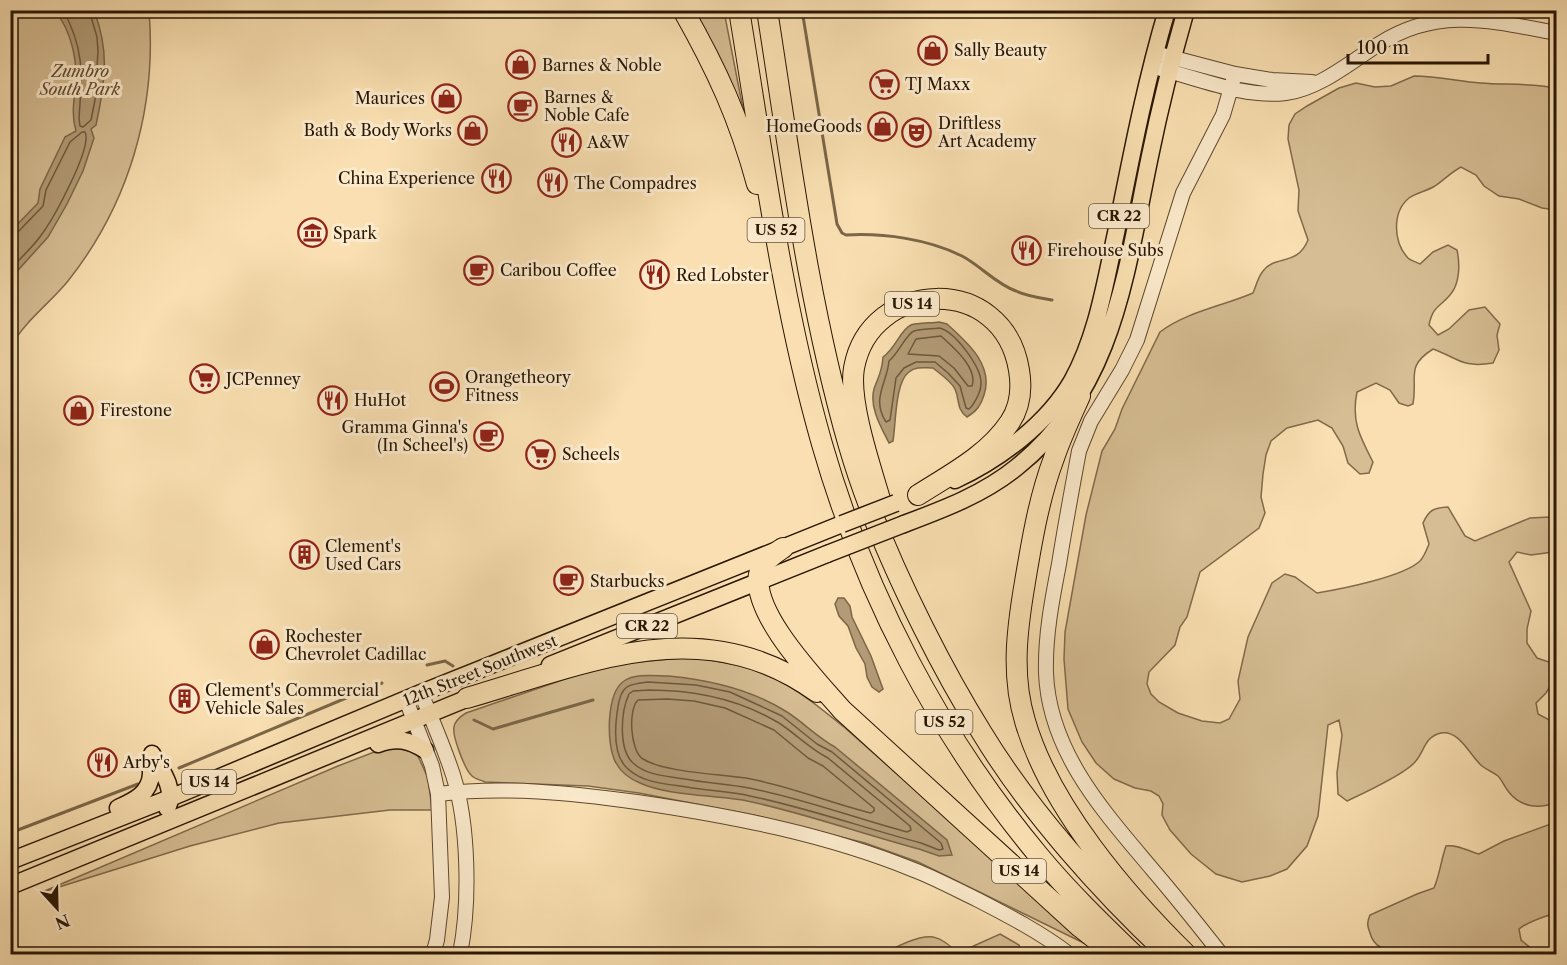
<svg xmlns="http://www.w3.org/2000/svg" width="1567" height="965" viewBox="0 0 1567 965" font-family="'Libre Caslon Text',serif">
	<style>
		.green { fill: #d6bd93; stroke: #806a4a; stroke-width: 1.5 }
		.water { fill: #b29b76; stroke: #7b6648; stroke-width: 1.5 }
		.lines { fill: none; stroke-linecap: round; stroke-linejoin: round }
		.shore { stroke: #6e583c; stroke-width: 1.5 }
		.stream { stroke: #7b6648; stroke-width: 3 }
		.minor-casing { stroke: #5d482e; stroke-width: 16 }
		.major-casing { stroke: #291602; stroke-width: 19 }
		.highway-casing { stroke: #291602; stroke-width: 22 }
		.minor { stroke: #fbeacc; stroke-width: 14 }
		.major { stroke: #f9dfb1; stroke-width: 16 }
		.highway { stroke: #f9dfb1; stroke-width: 20 }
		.major-bridge-casing { stroke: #291602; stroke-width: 19; stroke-linecap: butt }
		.major-bridge { stroke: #f9dfb1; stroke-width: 16 }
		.labels { text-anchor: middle; stroke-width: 6; stroke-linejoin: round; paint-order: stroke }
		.shield { fill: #fbeacc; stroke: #68563f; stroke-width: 1.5 }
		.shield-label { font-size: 15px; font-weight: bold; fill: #291602 }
		.poi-label { font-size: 16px; fill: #291602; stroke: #fbeacc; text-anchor: start }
		.park-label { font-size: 16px; font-style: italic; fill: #5d482e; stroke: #fbeacc }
		.street-label { font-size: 16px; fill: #291602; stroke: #fbeacc }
	</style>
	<rect width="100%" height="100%" fill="#f9dfb1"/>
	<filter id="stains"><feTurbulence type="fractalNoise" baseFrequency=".00333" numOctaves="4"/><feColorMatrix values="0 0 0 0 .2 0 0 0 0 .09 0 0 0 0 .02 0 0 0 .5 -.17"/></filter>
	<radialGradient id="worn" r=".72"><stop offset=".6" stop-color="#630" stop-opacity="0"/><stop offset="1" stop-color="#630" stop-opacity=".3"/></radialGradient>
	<path class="green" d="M 11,11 L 149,11 C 157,108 129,204 68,281 C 50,303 25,321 11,346 Z
		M 691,11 L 724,11 L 743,109 L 739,109 Z
		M 1414,76 C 1436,76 1458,81 1480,83 C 1506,85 1531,83 1556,88 L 1556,210 L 1542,208 L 1519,199 L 1499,196 L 1484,186 L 1476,175 L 1461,167 C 1450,173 1444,180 1435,186 C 1427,191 1416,193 1409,198 C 1392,212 1393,242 1408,258 C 1411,261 1417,262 1420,264 L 1433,252 L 1448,245 L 1457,250 C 1460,264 1460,284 1450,295 C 1439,308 1433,306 1429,325 L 1438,335 L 1449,329 L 1469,310 L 1485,307 L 1500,324 L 1497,335 L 1499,350 L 1493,363 C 1462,368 1460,359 1433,349 C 1405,367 1418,376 1413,404 L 1408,406 L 1399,403 L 1390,390 L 1376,383 L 1357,392 C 1351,421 1360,437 1373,462 L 1369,473 L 1360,474 L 1348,463 L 1343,446 L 1332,428 L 1318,420 L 1287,428 L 1271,441 L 1266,455 L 1263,474 L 1261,497 L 1265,513 L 1259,528 L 1200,572 L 1187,617 L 1180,627 L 1175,645 L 1149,672 L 1147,684 L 1151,694 L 1159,702 L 1178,713 L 1202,721 L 1220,723 L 1229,719 L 1240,699 L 1238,681 L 1248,637 L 1272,583 L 1285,574 L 1295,577 L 1317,593 C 1341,589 1403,577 1420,561 C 1424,557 1427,549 1429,544 L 1423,523 C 1429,510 1433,508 1448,507 L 1465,536 L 1475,541 L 1530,518 L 1550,517 L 1556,525 L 1556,547 L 1553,552 L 1531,555 L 1517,552 L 1509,562 L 1531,611 L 1527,629 L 1527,643 L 1537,658 L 1552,663 L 1556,676 L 1546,693 L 1536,703 L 1538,714 L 1551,721 L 1556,720 L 1556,802 C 1539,810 1520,807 1508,791 C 1504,786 1502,780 1498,776 C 1493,772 1487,770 1482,766 C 1470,756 1460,730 1441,733 C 1424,737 1425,751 1415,762 C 1406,773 1362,794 1347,801 L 1338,794 L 1337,773 L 1342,735 L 1339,720 L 1328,725 L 1318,816 L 1307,846 L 1287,869 L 1270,876 L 1242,882 L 1216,874 L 1191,854 L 1170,830 L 1162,815 L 1163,804 L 1159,796 L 1151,791 L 1135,788 L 1114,779 L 1096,763 L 1082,742 L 1068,709 L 1064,659 L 1065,632 L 1086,515 L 1102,451 L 1115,429 L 1122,409 L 1160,332 C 1186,312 1223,306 1253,293 C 1256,286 1258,277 1263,271 C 1276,254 1297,267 1308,240 L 1298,211 L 1299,190 L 1288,139 L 1289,125 L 1295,114 L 1307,106 L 1339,88 L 1356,83 L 1375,87 L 1391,86 Z
		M 692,657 C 720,662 750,666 777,679 C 801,692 823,710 844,727 L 1096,949 L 918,862 L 865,843 L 758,816 L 639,793 L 588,786 L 485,782 C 481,780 475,779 472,776 C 465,770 452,736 454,727 C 455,720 461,716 466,713 L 606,665 Z
		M 392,748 L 407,750 L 417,754 L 428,778 L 432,810 L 390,810 L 279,823 L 190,846 L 40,893 L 338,766 L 382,749 Z
		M 1556,822 L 1556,887 L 1553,894 L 1556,912 C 1544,918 1530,920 1519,929 L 1521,940 L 1538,954 L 1417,954 C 1400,945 1377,958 1370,933 C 1367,925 1367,923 1370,915 L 1417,894 L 1434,888 C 1440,874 1441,860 1446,846 C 1457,844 1468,851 1479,854 L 1504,841 Z
		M 1000,934 L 1019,945 L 1022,954 L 883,954 C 896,947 918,935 933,937 C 943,939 950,946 958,953 Z"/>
	<path class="water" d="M 55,11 L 94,11 C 110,51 105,83 96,125 L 91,129 L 94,138 L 83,171 L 67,204 L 48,237 L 11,278 L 11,231 L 38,203 L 40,189 L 65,137 L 76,131 C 71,115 74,100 76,83 C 77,59 71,30 55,11 Z
		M 939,322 L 947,324 C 967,342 994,365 984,395 C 981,405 977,411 967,417 C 956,409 960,400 955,389 C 951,381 939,373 933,368 C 924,368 916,366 909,372 C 895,382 896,423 893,441 L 889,443 C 881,427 869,407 874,389 C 879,375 882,372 883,357 C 896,348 900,330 911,325 C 916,323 933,323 939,322 Z
		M 838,598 L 844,598 L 850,606 L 852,617 L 871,656 L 883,689 L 879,692 L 872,687 L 867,677 L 865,664 L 856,648 L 848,626 L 839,616 L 835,604 Z
		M 669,676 C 710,680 751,689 787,712 C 804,723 817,737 835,747 L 947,840 L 952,855 L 939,856 L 919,849 C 862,834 805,813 747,801 C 716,795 668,796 640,783 C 630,779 621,772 616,763 C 606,746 606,693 624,681 C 635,673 656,676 669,676 Z"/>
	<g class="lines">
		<path class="shore" d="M 63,10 C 85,50 82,75 79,118 L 80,126 L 83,127 L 91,120 L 95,100 L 98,51 L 97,37 L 89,10
			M 10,235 L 17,233 L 43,206 L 46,190 L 70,142 L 82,132 L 85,132 C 93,147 53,219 42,234 C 33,247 21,258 10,269
			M 939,328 C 955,331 982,368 981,384 C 981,392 976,400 972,406 L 969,409 L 966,408 L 960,386 L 948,373 L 935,362 L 916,362 L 904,368 L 896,378 L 890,420 L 886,422 C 871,398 887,384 889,361 C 898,354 907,333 914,331 C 921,329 932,329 939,328 Z
			M 941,336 C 954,348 978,368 972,386 L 968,386 L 954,368 L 939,356 L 908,354 L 916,339 Z
			M 648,682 L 696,685 L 730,692 L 782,716 L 817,744 L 832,752 L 941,843 L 943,849 L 939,850 L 921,843 C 864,828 808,808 750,796 C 729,791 707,791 687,787 C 666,784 642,783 627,768 C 612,754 615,725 618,707 C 621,685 629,684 648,682 Z
			M 649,690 C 695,690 739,699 779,723 C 796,734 810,749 828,758 L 910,826 L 911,830 L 907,832 C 854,818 802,798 749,788 C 728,784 706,783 685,779 C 668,776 647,776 633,763 C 618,749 621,711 629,694 L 633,691 Z
			M 667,699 L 694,701 L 725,708 L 774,730 L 808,758 L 823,766 L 874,808 L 874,811 L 871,813 C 831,803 792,787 751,779 C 724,774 665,773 643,759 C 630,751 628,709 638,700 Z"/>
		<path class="stream" d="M 802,10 L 837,224 L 842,233 L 846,235 C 884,233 928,239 962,256 C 981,266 996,284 1016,291 C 1027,296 1040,298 1052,300
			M 427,665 L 445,661 L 453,666
			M 474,720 L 493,729 L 593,700
			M 179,768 L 382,683
			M 10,833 L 138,784"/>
		<defs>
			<path id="minor" d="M 1155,53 L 1235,74 L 1272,80 L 1312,82
				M 1161,69 C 1200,79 1245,98 1286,93 C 1319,89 1352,61 1379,44 C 1438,6 1492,21 1556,33
				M 421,693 C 432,720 444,747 453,775 C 469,825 470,904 460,954
				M 406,700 L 432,766 L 438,794 L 442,897 L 437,940 L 433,954
				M 438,794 C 505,786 572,793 637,802 C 731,816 826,834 914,870 C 935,878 955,889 976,899 C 1009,916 1040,932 1069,954
				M 1221,954 C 1199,926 1176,897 1152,869 C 1104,812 1049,752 1046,673 C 1045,636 1052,600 1059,564 C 1065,526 1072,489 1079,451 L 1091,421 L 1122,370 L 1137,340 L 1183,193 L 1223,115 L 1235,74"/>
			<path id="major" d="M 955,480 C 1000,459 1047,424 1072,381 C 1097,336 1105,283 1116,233 C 1131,158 1145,84 1167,10
				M 904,524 C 944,509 984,494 1017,467 C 1115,389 1126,270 1150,156 C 1160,107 1172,59 1186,10
				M 550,665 L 827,554
				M 378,744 C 397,737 409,740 425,750
				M 152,754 C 161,769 177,791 167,808
				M 118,808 C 133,801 150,794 151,774 C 151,767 150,762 152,754
				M 10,861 L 170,798 L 421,693 L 842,524
				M 10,886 L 478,694"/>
			<path id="highway" d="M 683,10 C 717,70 739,118 757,184
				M 739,10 C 763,155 782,304 822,444 C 865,594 939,736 1039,856 C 1068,891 1101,923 1133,954
				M 767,10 C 790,156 808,304 849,446 C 867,508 894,569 923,627 C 941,663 960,698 982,733 C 1030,812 1101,891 1168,954
				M 1080,396 C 1071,416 1061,437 1054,458 C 1039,498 1032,540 1025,582 C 1017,629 1011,675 1025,721 C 1049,805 1125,894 1186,954
				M 882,506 C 872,471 848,403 854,368 C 870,279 1003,272 1019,370 C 1022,388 1020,407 1010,422 C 988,455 951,474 918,495
				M 783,548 C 774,554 764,560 760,570 C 747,610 817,681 842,710 L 1080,927 L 1114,954
				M 467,698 C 587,663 703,610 817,692"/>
		</defs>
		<use href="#minor" class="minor-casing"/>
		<use href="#major" class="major-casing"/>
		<use href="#highway" class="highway-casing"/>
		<use href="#minor" class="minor"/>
		<use href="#major" class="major"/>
		<use href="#highway" class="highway"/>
		<defs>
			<path id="major-bridge" d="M 842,524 L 896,503
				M 827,554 L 904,524"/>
		</defs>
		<use href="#major-bridge" class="major-bridge-casing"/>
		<use href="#major-bridge" class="major-bridge"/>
	</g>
	<defs>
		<symbol id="shop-ring" viewBox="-11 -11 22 22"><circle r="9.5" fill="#fbeacc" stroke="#8f2418" stroke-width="1.5"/><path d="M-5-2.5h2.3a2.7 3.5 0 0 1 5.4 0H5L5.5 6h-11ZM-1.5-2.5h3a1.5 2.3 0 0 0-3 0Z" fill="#8f2418"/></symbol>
		<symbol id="supermarket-ring" viewBox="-11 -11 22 22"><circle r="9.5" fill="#fbeacc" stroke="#8f2418" stroke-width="1.5"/><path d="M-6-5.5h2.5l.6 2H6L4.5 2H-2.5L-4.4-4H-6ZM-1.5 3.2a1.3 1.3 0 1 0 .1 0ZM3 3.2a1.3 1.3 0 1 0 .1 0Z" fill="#8f2418"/></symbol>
		<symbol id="cafe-ring" viewBox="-11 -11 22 22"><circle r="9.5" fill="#fbeacc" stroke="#8f2418" stroke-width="1.5"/><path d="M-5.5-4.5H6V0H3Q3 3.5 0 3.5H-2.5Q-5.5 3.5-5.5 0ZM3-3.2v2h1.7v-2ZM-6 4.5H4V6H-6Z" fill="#8f2418"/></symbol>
		<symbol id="theatre-ring" viewBox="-11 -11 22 22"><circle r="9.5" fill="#fbeacc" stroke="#8f2418" stroke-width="1.5"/><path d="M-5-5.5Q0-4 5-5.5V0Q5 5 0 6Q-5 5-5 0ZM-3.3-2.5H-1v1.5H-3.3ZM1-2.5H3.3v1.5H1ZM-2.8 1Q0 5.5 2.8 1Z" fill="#8f2418"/></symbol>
		<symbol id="restaurant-ring" viewBox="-11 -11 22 22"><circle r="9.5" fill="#fbeacc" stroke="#8f2418" stroke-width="1.5"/><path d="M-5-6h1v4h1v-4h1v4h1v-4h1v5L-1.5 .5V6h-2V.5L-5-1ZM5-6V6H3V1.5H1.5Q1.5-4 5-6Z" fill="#8f2418"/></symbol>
		<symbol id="museum-ring" viewBox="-11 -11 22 22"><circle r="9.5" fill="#fbeacc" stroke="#8f2418" stroke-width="1.5"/><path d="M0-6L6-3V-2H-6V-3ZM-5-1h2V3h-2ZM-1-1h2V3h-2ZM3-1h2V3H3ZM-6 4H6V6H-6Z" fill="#8f2418"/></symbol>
		<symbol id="stadium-ring" viewBox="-11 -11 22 22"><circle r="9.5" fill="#fbeacc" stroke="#8f2418" stroke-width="1.5"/><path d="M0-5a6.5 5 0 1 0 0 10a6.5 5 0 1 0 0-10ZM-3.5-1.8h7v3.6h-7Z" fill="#8f2418"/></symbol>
		<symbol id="building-ring" viewBox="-11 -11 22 22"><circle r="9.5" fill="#fbeacc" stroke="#8f2418" stroke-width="1.5"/><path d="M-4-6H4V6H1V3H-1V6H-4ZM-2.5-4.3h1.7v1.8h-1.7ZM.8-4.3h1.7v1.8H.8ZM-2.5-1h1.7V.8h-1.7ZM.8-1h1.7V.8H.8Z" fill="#8f2418"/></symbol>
	</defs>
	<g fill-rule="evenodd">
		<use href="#shop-ring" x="916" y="34" width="33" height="33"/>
		<use href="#shop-ring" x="504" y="48" width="33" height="33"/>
		<use href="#supermarket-ring" x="868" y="68" width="33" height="33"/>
		<use href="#shop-ring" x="430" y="82" width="33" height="33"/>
		<use href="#cafe-ring" x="506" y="90" width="33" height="33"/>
		<use href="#shop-ring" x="866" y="110" width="33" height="33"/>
		<use href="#shop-ring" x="456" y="114" width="33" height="33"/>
		<use href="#theatre-ring" x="900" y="116" width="33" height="33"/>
		<use href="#restaurant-ring" x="550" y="126" width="33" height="33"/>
		<use href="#restaurant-ring" x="480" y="162" width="33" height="33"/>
		<use href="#restaurant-ring" x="536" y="166" width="33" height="33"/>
		<use href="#museum-ring" x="296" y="216" width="33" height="33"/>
		<use href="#restaurant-ring" x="1010" y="234" width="33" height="33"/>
		<use href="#cafe-ring" x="462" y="254" width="33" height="33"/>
		<use href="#restaurant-ring" x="638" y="258" width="33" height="33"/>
		<use href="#supermarket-ring" x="188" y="362" width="33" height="33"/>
		<use href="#stadium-ring" x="428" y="370" width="33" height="33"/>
		<use href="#restaurant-ring" x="316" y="384" width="33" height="33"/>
		<use href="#shop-ring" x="62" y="394" width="33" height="33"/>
		<use href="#cafe-ring" x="472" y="420" width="33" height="33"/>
		<use href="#supermarket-ring" x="524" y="438" width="33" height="33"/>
		<use href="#building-ring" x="288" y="538" width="33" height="33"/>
		<use href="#cafe-ring" x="552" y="564" width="33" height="33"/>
		<use href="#shop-ring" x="248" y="628" width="33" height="33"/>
		<use href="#building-ring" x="168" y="682" width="33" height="33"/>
		<use href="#restaurant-ring" x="86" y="746" width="33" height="33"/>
	</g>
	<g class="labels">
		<g class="shield">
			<rect x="1089" y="204" width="60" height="24" rx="4.5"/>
			<rect x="747.5" y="218" width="57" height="24" rx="4.5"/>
			<rect x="885" y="292" width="54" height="24" rx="4.5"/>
			<rect x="617" y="614" width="60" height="24" rx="4.5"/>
			<rect x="915.5" y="710" width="57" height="24" rx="4.5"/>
			<rect x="182" y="770" width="54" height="24" rx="4.5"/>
			<rect x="992" y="859" width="54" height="24" rx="4.5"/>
		</g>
		<g class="shield-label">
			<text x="1119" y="221">CR 22</text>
			<text x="776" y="235">US 52</text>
			<text x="912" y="309">US 14</text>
			<text x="647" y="631">CR 22</text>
			<text x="944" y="727">US 52</text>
			<text x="209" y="787">US 14</text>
			<text x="1019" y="876">US 14</text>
		</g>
		<g class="poi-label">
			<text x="954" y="56">Sally Beauty</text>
			<text x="542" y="71">Barnes &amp; Noble</text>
			<text x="905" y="90">TJ Maxx</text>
			<text x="544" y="103">Barnes &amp;<tspan x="544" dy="18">Noble Cafe</tspan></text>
			<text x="425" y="104" text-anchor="end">Maurices</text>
			<text x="938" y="129">Driftless<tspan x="938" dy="18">Art Academy</tspan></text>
			<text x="862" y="132" text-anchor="end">HomeGoods</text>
			<text x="452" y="136" text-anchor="end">Bath &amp; Body Works</text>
			<text x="587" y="148">A&amp;W</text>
			<text x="475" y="184" text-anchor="end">China Experience</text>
			<text x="574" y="189">The Compadres</text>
			<text x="333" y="239">Spark</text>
			<text x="1047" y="256">Firehouse Subs</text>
			<text x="500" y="276">Caribou Coffee</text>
			<text x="676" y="281">Red Lobster</text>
			<text x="465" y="383">Orangetheory<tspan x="465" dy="18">Fitness</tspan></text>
			<text x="226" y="385">JCPenney</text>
			<text x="354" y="406">HuHot</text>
			<text x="100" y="416">Firestone</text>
			<text x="468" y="433" text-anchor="end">Gramma Ginna's<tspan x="468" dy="18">(In Scheel's)</tspan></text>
			<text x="562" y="460">Scheels</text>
			<text x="325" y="552">Clement's<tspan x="325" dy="18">Used Cars</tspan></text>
			<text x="590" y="587">Starbucks</text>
			<text x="285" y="642">Rochester<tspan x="285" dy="18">Chevrolet Cadillac</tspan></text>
			<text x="205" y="696">Clement's Commercial<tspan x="205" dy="18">Vehicle Sales</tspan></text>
			<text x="123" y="768">Arby's</text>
		</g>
		<g class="park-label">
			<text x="80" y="77">Zumbro<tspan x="80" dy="18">South Park</tspan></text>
		</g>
		<g class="street-label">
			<text transform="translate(480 670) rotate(-22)" y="6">12th Street Southwest</text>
		</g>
	</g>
	<rect width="1567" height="965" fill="none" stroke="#f9dfb1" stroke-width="36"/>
	<rect x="12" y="12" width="1543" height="941" fill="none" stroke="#291602" stroke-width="3"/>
	<rect x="18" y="18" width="1531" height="929" fill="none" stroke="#291602" stroke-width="1.5"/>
	<g transform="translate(57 908) rotate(158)" stroke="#fbeacc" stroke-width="4.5" paint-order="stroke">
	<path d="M0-4.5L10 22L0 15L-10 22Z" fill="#291602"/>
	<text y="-9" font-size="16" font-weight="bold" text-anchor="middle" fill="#291602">N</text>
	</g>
	<path d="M1348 54v9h140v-9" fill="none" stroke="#291602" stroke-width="3"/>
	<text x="1357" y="54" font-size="18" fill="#291602" stroke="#fbeacc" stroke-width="4.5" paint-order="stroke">100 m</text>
	<rect width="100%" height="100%" filter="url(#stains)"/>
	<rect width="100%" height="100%" fill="url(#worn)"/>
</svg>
